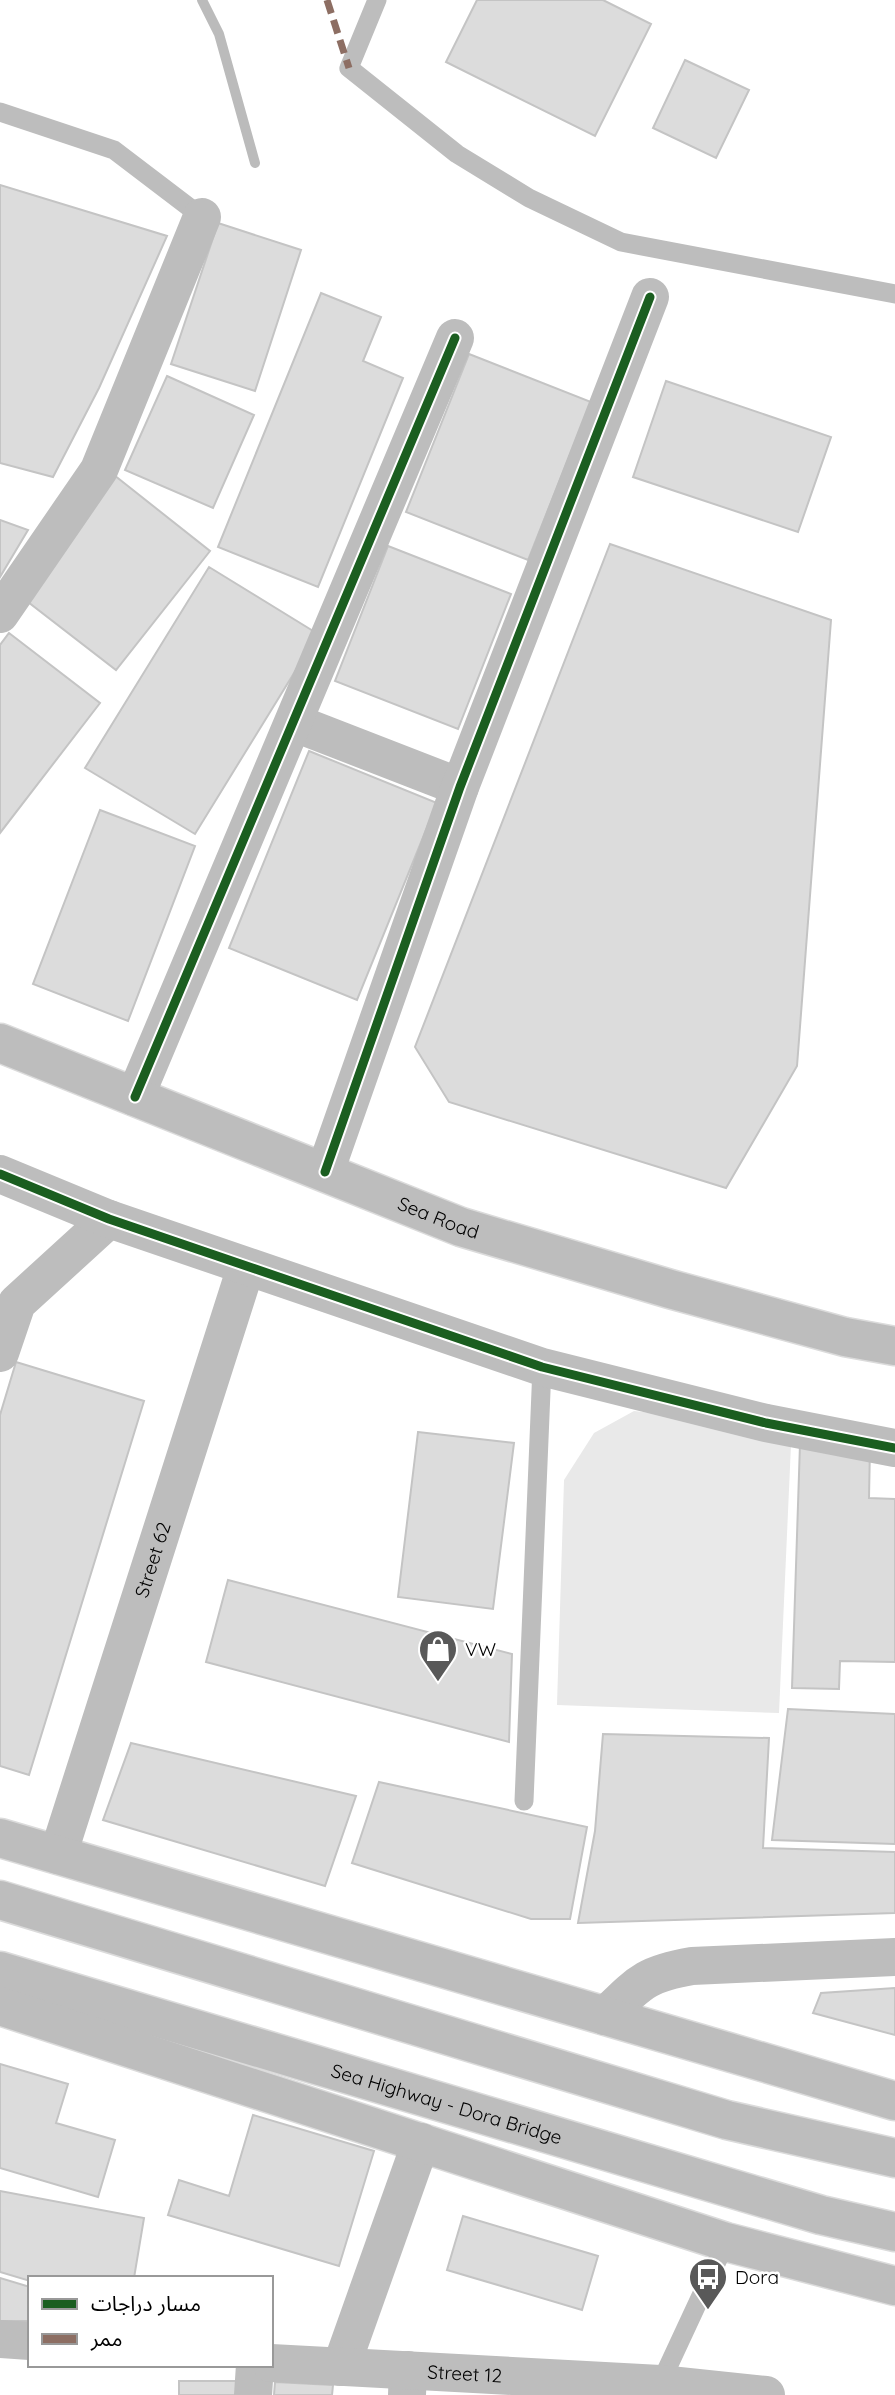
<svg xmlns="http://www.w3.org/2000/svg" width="895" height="2395" viewBox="0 0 895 2395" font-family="Quicksand,'Noto Sans Arabic',sans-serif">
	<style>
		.green { fill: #e9e9e9 }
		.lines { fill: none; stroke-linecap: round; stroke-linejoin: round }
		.stream { stroke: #bbb; stroke-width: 10 }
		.building { fill: #dcdcdc; stroke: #c4c4c4; stroke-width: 2 }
		.trunk-casing { stroke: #dbdbdb; stroke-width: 41 }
		.motorway-casing { stroke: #dbdbdb; stroke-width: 41 }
		.service { stroke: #bdbdbd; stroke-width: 19 }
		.minor { stroke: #bdbdbd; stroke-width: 38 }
		.tertiary { stroke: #bdbdbd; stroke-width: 38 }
		.trunk { stroke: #bdbdbd; stroke-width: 38 }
		.motorway { stroke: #bdbdbd; stroke-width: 38 }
		.quiet { stroke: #8d6e63; stroke-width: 7; stroke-dasharray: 14 7; stroke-linecap: butt }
		.cycleway-casing { stroke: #fff; stroke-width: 13 }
		.cycleway { stroke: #1b5e20; stroke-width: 9 }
		.labels { text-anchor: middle; stroke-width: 5; stroke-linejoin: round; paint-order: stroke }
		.street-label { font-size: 19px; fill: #000; stroke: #fff }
		.poi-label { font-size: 19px; fill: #000; stroke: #fff; text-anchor: start }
	</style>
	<rect width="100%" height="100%" fill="#fff"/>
	<path class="green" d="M 634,1411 L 732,1422 L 791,1445 L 779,1713 L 557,1705 L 564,1480 L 594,1433 Z"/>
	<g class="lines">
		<path class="stream" d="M 202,0 L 219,34 L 255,163"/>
	</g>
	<path class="building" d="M 477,0 L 603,0 L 651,24 L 595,136 L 446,62 Z
		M 685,60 L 749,90 L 716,158 L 653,128 Z
		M 0,185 L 167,236 L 99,388 L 53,477 L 0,463 Z
		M 218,223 L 301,250 L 255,391 L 171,364 Z
		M 321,293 L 381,317 L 363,361 L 403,378 L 318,587 L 218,547 Z
		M 469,354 L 591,402 L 528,560 L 406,512 Z
		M 167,376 L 254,415 L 213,508 L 125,470 Z
		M 666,381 L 831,437 L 798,532 L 633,477 Z
		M 114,475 L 210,551 L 116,670 L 19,595 Z
		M 0,520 L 28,530 L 0,577 Z
		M 610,544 L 831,620 L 797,1066 L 726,1188 L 449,1102 L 415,1047 Z
		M 388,546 L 511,594 L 458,729 L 335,681 Z
		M 209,567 L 318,634 L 195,834 L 85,768 Z
		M 9,633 L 100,703 L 0,833 L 0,645 Z
		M 309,751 L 437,803 L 357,1000 L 229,948 Z
		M 100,810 L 195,846 L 128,1021 L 33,984 Z
		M 16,1362 L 144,1401 L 29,1775 L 0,1766 L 0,1415 Z
		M 418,1432 L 514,1443 L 493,1609 L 398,1597 Z
		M 800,1444 L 870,1446 L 869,1498 L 895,1499 L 895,1662 L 840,1661 L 839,1689 L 792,1688 Z
		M 228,1580 L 512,1654 L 509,1742 L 206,1662 Z
		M 788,1709 L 895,1714 L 895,1844 L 772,1840 Z
		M 603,1734 L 769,1738 L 763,1848 L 895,1852 L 895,1913 L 578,1923 L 595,1831 Z
		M 131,1743 L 356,1796 L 325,1886 L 103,1820 Z
		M 379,1782 L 587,1827 L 570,1919 L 531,1919 L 352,1863 Z
		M 895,1988 L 895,2035 L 813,2013 L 821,1993 Z
		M 0,2064 L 68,2084 L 56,2123 L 115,2140 L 98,2197 L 0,2168 Z
		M 253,2115 L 374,2151 L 339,2266 L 168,2215 L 179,2180 L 229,2196 Z
		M 0,2191 L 144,2218 L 134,2278 L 30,2278 L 30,2281 L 0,2272 Z
		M 463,2216 L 598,2256 L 582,2310 L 447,2270 Z
		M 0,2278 L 30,2287 L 30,2321 L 0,2321 Z
		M 179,2381 L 238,2381 L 238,2395 L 179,2395 Z
		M 275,2382 L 333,2385 L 332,2395 L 274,2395 Z"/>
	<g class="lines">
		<defs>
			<g id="trunk">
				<path id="s3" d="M 0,1043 L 461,1227 L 670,1289 L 845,1337 L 895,1346"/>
			</g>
			<g id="motorway">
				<path d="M 0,1838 L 895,2101"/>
				<path d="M 0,1900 L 727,2120 L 895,2158"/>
				<path id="s4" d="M 0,1971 L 821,2215 L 895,2232"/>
				<path d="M 0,2006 L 726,2242 L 895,2286"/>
			</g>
		</defs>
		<use href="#trunk" class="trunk-casing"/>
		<use href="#motorway" class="motorway-casing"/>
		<path class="service" d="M 377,0 L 349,68 L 457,154 L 529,198 L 621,242 L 895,294
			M 0,112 L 114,150 L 202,217
			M 524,1801 L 542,1367
			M 660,2384 L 726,2242"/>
		<g class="minor">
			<path d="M 0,614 L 99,470 L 202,217"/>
			<path d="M 295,723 L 460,787"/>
			<path d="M 135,1097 L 455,338"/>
			<path d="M 325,1172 L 460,787 L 650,297"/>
			<path d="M 0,1353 L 17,1303 L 109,1219"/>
			<path id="s1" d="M 58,1855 L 246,1267"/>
			<path d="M 605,2016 C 639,1983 645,1974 692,1966 L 895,1957"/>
			<path d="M 341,2367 L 421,2142"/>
			<path d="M 253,2395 L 255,2365"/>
			<path d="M 407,2395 L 408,2370"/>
		</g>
		<g class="tertiary">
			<path d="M 0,1174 L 109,1219 L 542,1367 L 766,1423 L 895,1448"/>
			<path d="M 0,2339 L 30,2341"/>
			<path id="s2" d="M 271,2363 L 660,2384 L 766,2395"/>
		</g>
		<use href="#trunk" class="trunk"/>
		<use href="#motorway" class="motorway"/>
		<path class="quiet" d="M 327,0 L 349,68"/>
		<defs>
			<path id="cycleway" d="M 135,1097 L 455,338
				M 325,1172 L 460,787 L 650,297
				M 0,1174 L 109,1219 L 542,1367 L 766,1423 L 895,1448"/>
		</defs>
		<use href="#cycleway" class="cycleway-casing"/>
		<use href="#cycleway" class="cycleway"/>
	</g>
	<defs>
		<symbol id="shop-pin" viewBox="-11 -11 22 30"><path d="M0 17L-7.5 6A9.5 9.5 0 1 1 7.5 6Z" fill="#595959" stroke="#fff"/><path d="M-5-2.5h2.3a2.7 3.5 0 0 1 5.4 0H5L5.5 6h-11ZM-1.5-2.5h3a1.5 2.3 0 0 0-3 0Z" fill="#fff"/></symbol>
		<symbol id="bus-pin" viewBox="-11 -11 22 30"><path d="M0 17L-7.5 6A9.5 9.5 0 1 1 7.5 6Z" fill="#595959" stroke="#fff"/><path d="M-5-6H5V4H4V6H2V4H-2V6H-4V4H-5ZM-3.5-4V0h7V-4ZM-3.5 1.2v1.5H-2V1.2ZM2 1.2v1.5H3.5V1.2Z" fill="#fff"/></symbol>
	</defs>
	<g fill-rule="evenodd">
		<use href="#shop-pin" x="416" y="1627" width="44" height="60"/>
		<use href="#bus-pin" x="686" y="2255" width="44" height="60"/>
	</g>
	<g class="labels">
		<g class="street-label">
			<text dy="7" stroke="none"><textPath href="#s3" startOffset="472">Sea Road</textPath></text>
			<text dy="7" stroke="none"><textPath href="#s1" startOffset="310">Street 62</textPath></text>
			<text dy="7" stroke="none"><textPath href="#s4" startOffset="466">Sea Highway - Dora Bridge</textPath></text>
			<text dy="7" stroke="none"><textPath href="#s2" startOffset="194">Street 12</textPath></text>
		</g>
		<g class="poi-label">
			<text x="465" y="1656">VW</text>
			<text x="735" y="2284">Dora</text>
		</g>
	</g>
	<rect x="28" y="2276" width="245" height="91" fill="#ffffff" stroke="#999999" stroke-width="2"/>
	<rect x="42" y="2299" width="35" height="10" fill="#1b5e20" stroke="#999999" stroke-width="2"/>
	<text x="91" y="2311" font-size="21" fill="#000000">مسار دراجات</text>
	<rect x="42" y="2334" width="35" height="10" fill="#8d6e63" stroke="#999999" stroke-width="2"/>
	<text x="91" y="2346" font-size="21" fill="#000000">ممر</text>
</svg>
